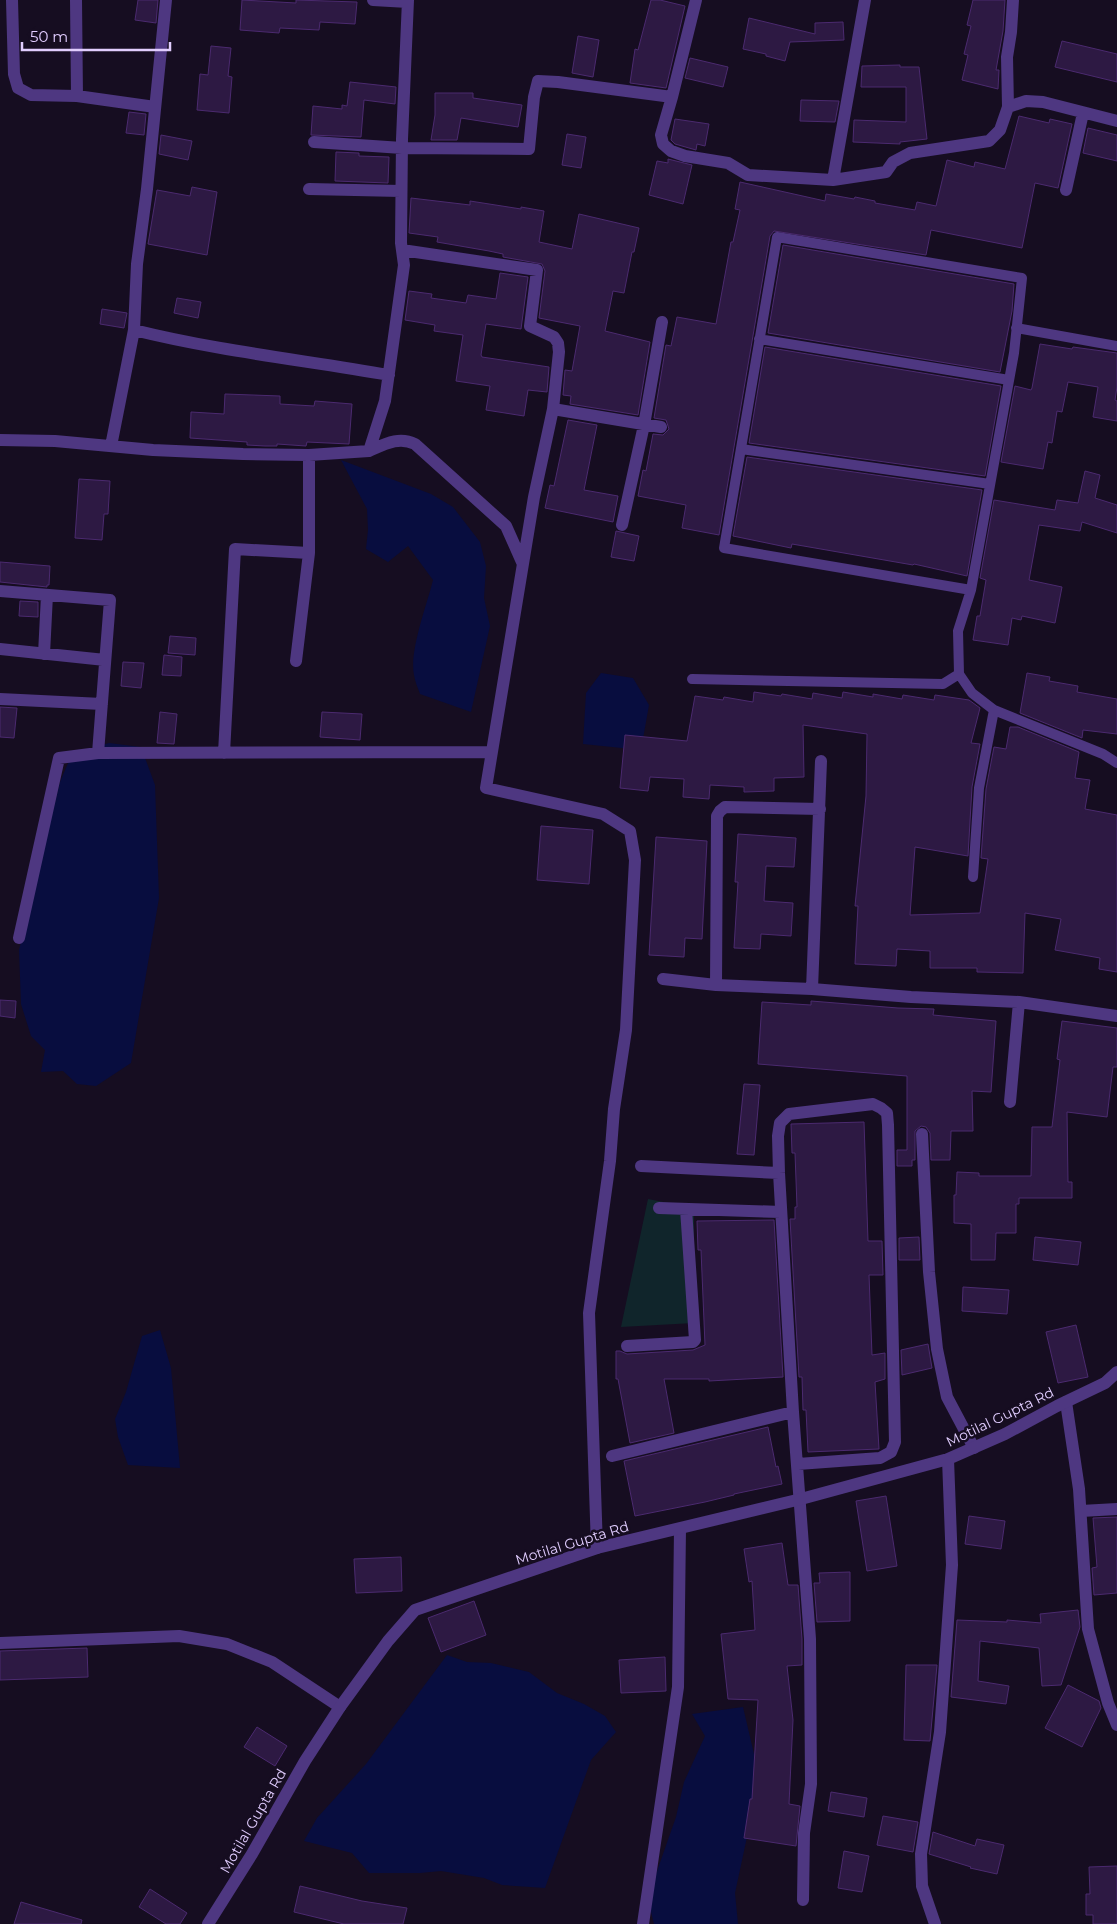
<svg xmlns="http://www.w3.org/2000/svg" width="1117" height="1924" viewBox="0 0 1117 1924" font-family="Montserrat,sans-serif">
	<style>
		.green { fill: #10252b }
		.water { fill: #080d3f }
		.building { fill: #2d1943; stroke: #4b2a6f }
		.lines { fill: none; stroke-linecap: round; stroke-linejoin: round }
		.service { stroke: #4e3781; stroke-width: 10 }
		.minor { stroke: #4e3781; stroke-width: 12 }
		.tertiary { stroke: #4e3781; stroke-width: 12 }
		.labels { text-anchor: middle; stroke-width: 5; stroke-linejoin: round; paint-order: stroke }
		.street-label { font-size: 14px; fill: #e1cdff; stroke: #160d21 }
	</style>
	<rect width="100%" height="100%" fill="#160d21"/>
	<path class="green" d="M 648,1199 L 694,1208 L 694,1323 L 621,1327 Z"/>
	<path class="water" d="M 341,460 L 431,494 L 453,507 L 480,542 L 486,566 L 484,598 L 490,626 L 471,712 L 420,694 C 418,688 415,682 414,675 C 409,651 427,605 433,580 L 408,546 L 388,562 L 366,549 L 368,530 L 367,509 Z
		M 601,673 L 633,678 L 649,705 L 641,750 L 583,744 L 586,693 Z
		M 109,743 L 141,747 L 155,785 L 159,898 L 131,1063 L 96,1086 L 77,1084 L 63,1071 L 41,1072 L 45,1050 L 31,1036 L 21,1004 L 19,950 L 60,782 L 72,754 Z
		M 160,1330 L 171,1368 L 180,1468 L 128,1465 L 118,1437 L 115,1419 L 126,1392 L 142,1336 Z
		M 447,1655 L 467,1662 L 491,1663 L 529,1672 L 557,1693 L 584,1704 L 605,1716 L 616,1732 L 591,1760 L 545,1888 L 502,1885 L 484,1878 L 441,1871 L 420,1873 L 369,1873 L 352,1853 L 304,1841 L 317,1818 L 366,1764 Z
		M 743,1707 L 754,1754 L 755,1786 L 753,1809 L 735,1893 L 738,1924 L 654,1924 L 650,1908 L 656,1874 L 676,1817 L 684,1782 L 705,1736 L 692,1714 Z"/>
	<path class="building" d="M 138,0 L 158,0 L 156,23 L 135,20 Z
		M 242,0 L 296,3 L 296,0 L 357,2 L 355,24 L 320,22 L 319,30 L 280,28 L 279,33 L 240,30 Z
		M 651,0 L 660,0 L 685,6 L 666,88 L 630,83 L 635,49 L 638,50 Z
		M 973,0 L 1005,0 L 1003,31 L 996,70 L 999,70 L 998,89 L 962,80 L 968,55 L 964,54 L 971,26 L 967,25 Z
		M 749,18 L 815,34 L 815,23 L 843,22 L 844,40 L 790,42 L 785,61 L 766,56 L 766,54 L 743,49 Z
		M 578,36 L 599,40 L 593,77 L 572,73 Z
		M 1062,41 L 1117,54 L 1117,82 L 1055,67 Z
		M 211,46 L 231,48 L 228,76 L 232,77 L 229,113 L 197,110 L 200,74 L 208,75 Z
		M 690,58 L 728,67 L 723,87 L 685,78 Z
		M 900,65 L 900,67 L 919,67 L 927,139 L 900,142 L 900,144 L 853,142 L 854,120 L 906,122 L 906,87 L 861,87 L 862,66 Z
		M 350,82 L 396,87 L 395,104 L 364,100 L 361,137 L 311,135 L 313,106 L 342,109 L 342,105 L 347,106 Z
		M 435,93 L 473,93 L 473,98 L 522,105 L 518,127 L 461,118 L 457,140 L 431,140 L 435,115 Z
		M 801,100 L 839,101 L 835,122 L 800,121 Z
		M 129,112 L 146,114 L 144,135 L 126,133 Z
		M 1019,116 L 1049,123 L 1050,119 L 1072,124 L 1058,188 L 1035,183 L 1022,248 L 931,230 L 926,255 L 774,231 L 770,236 L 719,535 L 682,528 L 686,505 L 638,496 L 643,470 L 646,471 L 653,434 L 663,435 L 669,429 L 666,420 L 654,418 L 666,345 L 671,346 L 677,317 L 716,324 L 731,242 L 733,242 L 740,210 L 735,209 L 740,182 L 825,201 L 826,194 L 854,199 L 855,197 L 875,201 L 875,203 L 915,210 L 917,202 L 936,206 L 947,160 L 974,167 L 975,162 L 1005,169 Z
		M 675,119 L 709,124 L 705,146 L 697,144 L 696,150 L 675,144 L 671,140 Z
		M 1088,128 L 1117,135 L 1117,161 L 1083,153 Z
		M 567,134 L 586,137 L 581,168 L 562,165 Z
		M 161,135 L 192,141 L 188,160 L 159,154 Z
		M 336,152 L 359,153 L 359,156 L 389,157 L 388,183 L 335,181 Z
		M 668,159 L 692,165 L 683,204 L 649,195 L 657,161 L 668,163 Z
		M 192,187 L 217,192 L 207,255 L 148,244 L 157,190 L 190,196 Z
		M 411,198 L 470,205 L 470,201 L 521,209 L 521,207 L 544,211 L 539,242 L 572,249 L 579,214 L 639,228 L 634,252 L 632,252 L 624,293 L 613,291 L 605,331 L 650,342 L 638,415 L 570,404 L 571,396 L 563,395 L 565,370 L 572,371 L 580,326 L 539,318 L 545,271 L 542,264 L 503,257 L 503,254 L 489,251 L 437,242 L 438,237 L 409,233 Z
		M 783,245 L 1014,284 L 1012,311 L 1000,372 L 768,333 Z
		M 500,273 L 528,277 L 521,329 L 486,324 L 481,355 L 482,357 L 549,367 L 547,392 L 528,390 L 524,416 L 486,410 L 490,386 L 456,381 L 463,335 L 434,331 L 435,325 L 405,320 L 409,291 L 432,294 L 431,298 L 466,303 L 468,295 L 496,299 Z
		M 177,298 L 201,302 L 198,318 L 174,313 Z
		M 102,309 L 127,313 L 124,328 L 100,324 Z
		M 1040,344 L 1072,349 L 1073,347 L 1117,353 L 1117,387 L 1115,400 L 1117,401 L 1117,421 L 1093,417 L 1098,387 L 1068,382 L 1062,412 L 1057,411 L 1052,443 L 1048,442 L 1043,469 L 1001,462 L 1015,386 L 1031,390 L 1032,388 Z
		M 765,347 L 1001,386 L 985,476 L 749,443 Z
		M 225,394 L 280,396 L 280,404 L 314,406 L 315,401 L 352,404 L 349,444 L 307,442 L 306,446 L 277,444 L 277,446 L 265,446 L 247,445 L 247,442 L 190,438 L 191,412 L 224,414 Z
		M 568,420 L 597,425 L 584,490 L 618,496 L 613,522 L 545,508 L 550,485 L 554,486 Z
		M 747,457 L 982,490 L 967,576 L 914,564 L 913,565 L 792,544 L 791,548 L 733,536 Z
		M 1085,471 L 1100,475 L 1095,498 L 1117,505 L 1117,533 L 1082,522 L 1080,531 L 1039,525 L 1029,580 L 1062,587 L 1055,623 L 1022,616 L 1021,620 L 1012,618 L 1008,645 L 973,640 L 977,616 L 980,616 L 986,580 L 980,578 L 994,500 L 1055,510 L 1057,500 L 1078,503 Z
		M 79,479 L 110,481 L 108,514 L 104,514 L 102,540 L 75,538 Z
		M 616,531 L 639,536 L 634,561 L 611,557 Z
		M 0,562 L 50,566 L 49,585 L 47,585 L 47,587 L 0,582 Z
		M 20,601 L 38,602 L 38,617 L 19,616 Z
		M 170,636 L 196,638 L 195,655 L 168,653 Z
		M 164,655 L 182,657 L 181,676 L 162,675 Z
		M 123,662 L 144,663 L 141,688 L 121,686 Z
		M 1027,673 L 1050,677 L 1049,681 L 1078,686 L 1077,692 L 1117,699 L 1117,734 L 1083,730 L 1082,738 L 1020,713 Z
		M 754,692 L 781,696 L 782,694 L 812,699 L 813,693 L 842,698 L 843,692 L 873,697 L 873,694 L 902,699 L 903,695 L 934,700 L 935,695 L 969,700 L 980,708 L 971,743 L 980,744 L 972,787 L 968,856 L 915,847 L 910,915 L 980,913 L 988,859 L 981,858 L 986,789 L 994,747 L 1006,749 L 1010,727 L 1018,727 L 1079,752 L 1075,778 L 1090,780 L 1085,809 L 1117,815 L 1117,972 L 1099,969 L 1100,958 L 1055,950 L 1061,919 L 1025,913 L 1023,973 L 977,972 L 977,968 L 930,968 L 930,951 L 897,949 L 896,966 L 855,964 L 858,906 L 855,906 L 866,796 L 867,734 L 803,725 L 804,777 L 774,778 L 774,791 L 744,792 L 744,787 L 710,785 L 709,799 L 683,797 L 684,779 L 650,777 L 648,791 L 620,788 L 625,735 L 687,741 L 695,696 L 723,700 L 724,697 L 753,702 Z
		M 0,707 L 17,708 L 14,738 L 0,737 Z
		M 160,712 L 177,714 L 174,744 L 157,743 Z
		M 322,712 L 362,714 L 360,740 L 320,737 Z
		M 541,826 L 593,830 L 589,884 L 537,880 Z
		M 738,834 L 796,838 L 794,867 L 766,866 L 764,901 L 793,903 L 791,936 L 761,934 L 760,949 L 734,948 L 738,882 L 735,882 Z
		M 656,837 L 707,841 L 702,939 L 685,938 L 684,957 L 649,955 Z
		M 0,1000 L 16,1001 L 15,1018 L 0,1016 Z
		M 811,1001 L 898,1008 L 934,1009 L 933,1015 L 996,1021 L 991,1092 L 972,1091 L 973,1131 L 951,1131 L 950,1160 L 931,1160 L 930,1133 L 926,1127 L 921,1126 L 915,1131 L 915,1160 L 912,1160 L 912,1166 L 897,1166 L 897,1150 L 907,1150 L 907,1076 L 758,1064 L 762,1002 L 811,1005 Z
		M 1062,1021 L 1117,1028 L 1117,1067 L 1113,1067 L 1107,1117 L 1067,1112 L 1068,1182 L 1072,1182 L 1072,1198 L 1019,1198 L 1019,1204 L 1016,1204 L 1016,1233 L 996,1233 L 995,1260 L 971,1260 L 971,1224 L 954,1223 L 954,1195 L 956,1195 L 957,1172 L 979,1173 L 979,1176 L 1031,1176 L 1032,1127 L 1052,1127 L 1060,1060 L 1057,1059 Z
		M 744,1084 L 760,1085 L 754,1155 L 737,1154 Z
		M 864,1122 L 868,1241 L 882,1241 L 883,1275 L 869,1275 L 872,1355 L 885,1353 L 885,1379 L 875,1382 L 879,1449 L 808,1452 L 806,1410 L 803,1410 L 802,1377 L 799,1377 L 790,1219 L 795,1219 L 795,1207 L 797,1207 L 795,1153 L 792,1153 L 791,1124 Z
		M 774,1220 L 783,1377 L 709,1381 L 709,1379 L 664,1379 L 674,1433 L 630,1443 L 618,1379 L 616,1379 L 616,1351 L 620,1351 L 627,1354 L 693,1350 L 705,1345 L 701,1250 L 698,1250 L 697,1221 Z
		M 919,1237 L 920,1260 L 899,1260 L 899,1238 Z
		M 1035,1237 L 1081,1242 L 1078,1265 L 1033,1260 Z
		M 963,1287 L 1009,1290 L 1007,1314 L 962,1311 Z
		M 1076,1325 L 1088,1377 L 1058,1383 L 1046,1332 Z
		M 928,1344 L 932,1368 L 902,1375 L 901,1350 Z
		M 768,1427 L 776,1467 L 778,1466 L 782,1484 L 734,1494 L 734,1495 L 705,1502 L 635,1516 L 624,1461 Z
		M 886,1496 L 897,1566 L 867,1571 L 856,1501 Z
		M 969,1516 L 1005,1521 L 1001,1549 L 965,1544 Z
		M 1117,1517 L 1117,1593 L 1094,1595 L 1092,1568 L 1097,1567 L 1093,1518 Z
		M 782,1543 L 788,1585 L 798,1585 L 802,1639 L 802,1665 L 787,1666 L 793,1720 L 789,1804 L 800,1806 L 796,1846 L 744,1838 L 750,1799 L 752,1799 L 758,1700 L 728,1699 L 721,1634 L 755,1630 L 752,1581 L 749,1582 L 744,1549 Z
		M 401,1557 L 402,1591 L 356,1593 L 354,1559 Z
		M 850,1572 L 850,1621 L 817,1622 L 814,1583 L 820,1583 L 819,1573 Z
		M 474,1601 L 486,1635 L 441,1652 L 428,1618 Z
		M 1078,1610 L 1080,1627 L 1061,1685 L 1042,1686 L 1039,1648 L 980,1641 L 978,1681 L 1009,1686 L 1006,1704 L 951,1697 L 957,1620 L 1007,1622 L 1007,1620 L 1041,1623 L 1040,1614 Z
		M 87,1648 L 88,1677 L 0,1680 L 0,1651 Z
		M 665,1657 L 666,1691 L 621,1693 L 619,1660 Z
		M 906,1665 L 937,1665 L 930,1741 L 904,1740 Z
		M 1068,1685 L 1099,1701 L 1101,1708 L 1082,1747 L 1045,1728 Z
		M 257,1727 L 287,1746 L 275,1766 L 244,1747 Z
		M 831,1792 L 867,1798 L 864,1817 L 828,1811 Z
		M 883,1816 L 918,1822 L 913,1852 L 877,1845 Z
		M 933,1832 L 975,1846 L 977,1839 L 1004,1845 L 997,1874 L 970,1868 L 971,1867 L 929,1854 Z
		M 844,1851 L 869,1856 L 862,1892 L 838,1888 Z
		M 1117,1866 L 1117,1924 L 1093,1924 L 1093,1915 L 1086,1915 L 1086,1894 L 1090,1894 L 1089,1867 Z
		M 300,1886 L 362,1901 L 407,1908 L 403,1924 L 344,1924 L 294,1912 Z
		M 150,1889 L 187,1913 L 180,1924 L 166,1924 L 139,1907 Z
		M 21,1902 L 82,1920 L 81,1924 L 14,1924 Z"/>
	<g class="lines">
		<path class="service" d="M 1016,328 L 1117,346
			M 759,339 L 1009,380
			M 741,449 L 990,484
			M 971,590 L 724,548 L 777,237 L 1022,278 L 1014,353 L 971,590 L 958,631 L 959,674 L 972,693 L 994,710 L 1103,754 L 1117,763
			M 692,679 L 943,684 L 959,674
			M 973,877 L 979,788 L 994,710"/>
		<path class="minor" d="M 12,0 L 14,74 L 18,88 L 31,95 L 77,96 L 155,107
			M 76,0 L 77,96
			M 166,0 L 147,189 L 137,264 L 134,330 C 218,351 304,360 389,375
			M 373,0 L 408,2
			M 696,0 L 672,97 L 661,135 L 663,144 L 671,151 L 685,156 L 728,163 L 748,175 L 833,180 L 886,172 L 893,162 L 910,153 L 989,141 L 1000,130 L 1008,107 L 1026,101 L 1043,102 L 1117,121
			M 1008,107 L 1007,57 L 1011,32 L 1013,0
			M 314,142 L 402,148 L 529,149 L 534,97 L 538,81 L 558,82 L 672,97
			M 833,180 L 865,0
			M 309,189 L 401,191
			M 1066,190 L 1083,113
			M 402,250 L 537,270 L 530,326 L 554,337 L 558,343 L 559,352 L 553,409 L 534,497 L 486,788 L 603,814 L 630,831 L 635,860 L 626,1030 L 614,1109 L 610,1161 L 589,1313 L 597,1548
			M 553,409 L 661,427
			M 0,440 L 55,441 L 153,450 L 243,454 L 309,455 L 369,451 L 385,401 L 404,265 L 401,243 L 402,139 L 408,0
			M 111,446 L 134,330
			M 369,451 C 385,444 399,436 415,444 L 506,526 L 522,562
			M 622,525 L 644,425 L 662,322
			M 0,591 L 110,600 L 98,753 L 491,752
			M 0,649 L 105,660
			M 44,654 L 47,595
			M 296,661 L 309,553 L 309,455
			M 0,699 L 102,704
			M 224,753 L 235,549 L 309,553
			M 19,938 L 59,758 L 98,753
			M 663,979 L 716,985 L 812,989 L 911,997 L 1019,1002 L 1117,1016
			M 716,985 L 717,816 L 720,811 L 725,807 L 820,809
			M 812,989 L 821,761
			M 1010,1102 L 1019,1002
			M 922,1134 L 929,1272 L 937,1349 L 947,1397 L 974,1448
			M 641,1166 L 779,1173
			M 659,1208 L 781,1212
			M 627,1346 L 693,1342 L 695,1340 L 686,1209
			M 1066,1402 L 1079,1489 L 1088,1629 L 1108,1703 L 1117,1725
			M 612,1456 L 793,1412
			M 798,1464 L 880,1458 L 891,1452 L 895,1442 L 888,1125 L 887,1113 L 881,1108 L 873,1104 L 789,1114 L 780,1123 L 778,1136 L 779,1173 L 793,1412 L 810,1639 L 811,1784 L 804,1833 L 803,1900
			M 1081,1511 L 1117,1509
			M 0,1643 L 179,1636 L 227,1644 L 272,1662 L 340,1707
			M 643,1924 L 678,1687 L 680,1529"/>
		<path class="tertiary" d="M 208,1924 L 252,1854 L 305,1761 L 340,1707 L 388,1641 L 415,1610 L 597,1548 L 801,1499 L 948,1459 L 1005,1434 L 1057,1406 L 1105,1383 L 1117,1372
			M 935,1924 L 922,1886 L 921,1854 L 940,1732 L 952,1565 L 948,1459"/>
	</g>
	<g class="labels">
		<g class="street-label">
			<text transform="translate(1000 1417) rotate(-26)" y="5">Motilal Gupta Rd</text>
			<text transform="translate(572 1543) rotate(-17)" y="5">Motilal Gupta Rd</text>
			<text transform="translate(253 1821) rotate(-60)" y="5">Motilal Gupta Rd</text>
		</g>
	</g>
	<path d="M22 42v8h148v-8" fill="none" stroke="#e1cdff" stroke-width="2.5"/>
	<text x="30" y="42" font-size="15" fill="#e1cdff" stroke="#160d21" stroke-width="4" paint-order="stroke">50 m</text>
</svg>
